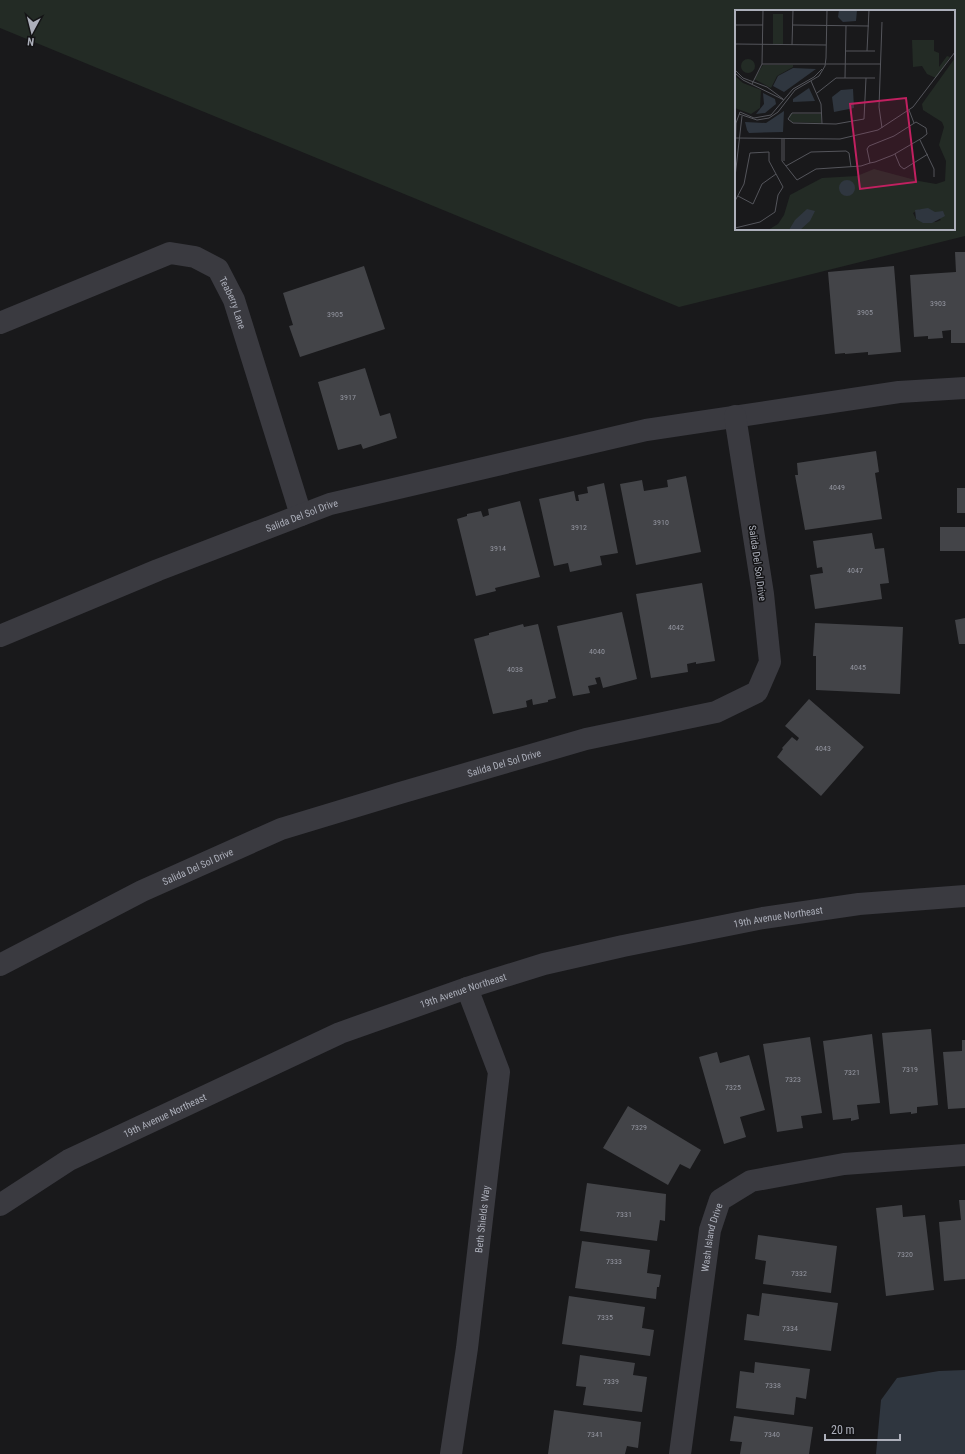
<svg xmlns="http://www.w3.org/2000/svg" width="965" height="1454" viewBox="0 0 965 1454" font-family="'Roboto Condensed',sans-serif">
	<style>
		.green { fill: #232b25; fill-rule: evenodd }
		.water { fill: #2f363f }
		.building { fill: #434448 }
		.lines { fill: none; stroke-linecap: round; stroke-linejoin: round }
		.minor { stroke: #3a3a40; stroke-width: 22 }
		.labels { text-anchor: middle; stroke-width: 3; stroke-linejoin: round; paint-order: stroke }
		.number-label { font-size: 8px; fill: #92949e }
		.street-label { font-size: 10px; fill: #acafba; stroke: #141416 }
		.inset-road { fill: none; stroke: #54555b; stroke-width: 1 }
		.view { fill: #c12060; fill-opacity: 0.15; stroke: #c12060; stroke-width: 2 }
		.inset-edge { fill: none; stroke: #acafba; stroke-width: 2 }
	</style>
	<rect width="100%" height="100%" fill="#19191b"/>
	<path class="green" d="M 0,0 L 965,0 L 965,236 L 679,307 L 0,28 ZM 736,11 L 954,11 L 954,229 L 736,229 Z"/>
	<path class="water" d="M 965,1370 L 965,1454 L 876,1454 L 881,1400 L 897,1378 L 939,1371 Z"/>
	<path class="building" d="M 955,252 L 965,252 L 965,343 L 951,343 L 951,330 L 942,331 L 943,338 L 928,339 L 928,336 L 914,337 L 910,275 L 956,272 Z
		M 364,266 L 385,329 L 300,357 L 289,326 L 293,325 L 283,293 Z
		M 894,266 L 901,352 L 868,355 L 868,352 L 845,354 L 845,353 L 835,354 L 828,272 Z
		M 365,368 L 380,416 L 390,413 L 397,438 L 363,449 L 361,444 L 338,450 L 318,382 Z
		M 876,451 L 879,472 L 875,473 L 882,519 L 805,530 L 795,475 L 798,475 L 797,463 Z
		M 686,476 L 701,552 L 636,565 L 620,484 L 642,480 L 644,491 L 668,487 L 667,480 Z
		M 604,483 L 618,553 L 600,556 L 602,565 L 570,572 L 568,563 L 554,566 L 539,499 L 574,491 L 576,501 L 579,501 L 578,495 L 588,493 L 587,487 Z
		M 957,488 L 965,488 L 965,513 L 957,513 Z
		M 520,501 L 540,577 L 495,588 L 496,591 L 476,596 L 457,519 L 467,516 L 467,514 L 481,511 L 483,517 L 489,515 L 488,509 Z
		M 940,527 L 965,527 L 965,551 L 940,551 Z
		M 872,533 L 875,549 L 884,548 L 889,583 L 880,584 L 882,599 L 815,609 L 810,575 L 823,573 L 822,567 L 817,568 L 813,541 Z
		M 702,583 L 715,661 L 696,664 L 696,662 L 687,664 L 688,672 L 651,678 L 636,594 Z
		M 622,612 L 637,679 L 603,688 L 600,677 L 595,678 L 597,684 L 588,686 L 590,693 L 573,696 L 557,626 Z
		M 965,618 L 965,644 L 959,644 L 955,620 Z
		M 815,623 L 903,627 L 900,694 L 816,690 L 816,656 L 813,656 Z
		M 523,624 L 524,627 L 538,624 L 556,698 L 548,700 L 548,702 L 533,705 L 532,699 L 526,701 L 527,707 L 493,714 L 474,639 L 489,635 L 489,633 Z
		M 809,699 L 864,747 L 821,796 L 777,757 L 783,749 L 782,748 L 792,737 L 797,741 L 799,738 L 785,726 Z
		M 931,1029 L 938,1105 L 917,1107 L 917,1113 L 911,1114 L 911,1112 L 890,1114 L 882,1033 Z
		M 872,1034 L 880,1103 L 857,1105 L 859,1119 L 851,1121 L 851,1118 L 833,1120 L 823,1041 Z
		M 810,1037 L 822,1113 L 801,1116 L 803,1128 L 777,1132 L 763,1044 Z
		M 962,1040 L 965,1040 L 965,1108 L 948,1109 L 943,1052 L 962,1051 Z
		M 717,1052 L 720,1063 L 749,1055 L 765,1110 L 740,1117 L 746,1137 L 724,1144 L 699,1057 Z
		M 628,1106 L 701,1150 L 690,1169 L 680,1164 L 668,1185 L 603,1148 Z
		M 587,1183 L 666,1194 L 665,1221 L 660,1220 L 657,1241 L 580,1231 Z
		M 959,1200 L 965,1200 L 965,1279 L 944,1281 L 939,1222 L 961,1220 Z
		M 902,1205 L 903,1217 L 925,1215 L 934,1290 L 886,1296 L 876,1208 Z
		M 758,1235 L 837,1246 L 831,1293 L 763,1284 L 766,1261 L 755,1259 Z
		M 582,1241 L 650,1250 L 647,1273 L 661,1275 L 659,1287 L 657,1287 L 656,1299 L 575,1288 Z
		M 762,1293 L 838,1303 L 831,1351 L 744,1340 L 747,1314 L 759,1316 Z
		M 569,1296 L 645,1307 L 642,1328 L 654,1330 L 650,1356 L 562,1344 Z
		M 580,1355 L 635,1363 L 633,1375 L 647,1377 L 642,1412 L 583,1405 L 586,1387 L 576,1386 Z
		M 755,1362 L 810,1369 L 806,1399 L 796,1397 L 794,1415 L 736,1408 L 740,1371 L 754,1373 Z
		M 554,1410 L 641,1422 L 638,1448 L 627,1446 L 625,1454 L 548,1454 Z
		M 734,1416 L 813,1427 L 809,1454 L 740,1454 L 742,1442 L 730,1441 Z"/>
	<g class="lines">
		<g class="minor">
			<path id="s1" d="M 0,323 L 170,253 L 195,257 L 218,269 L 234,300 L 301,515"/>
			<path id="s2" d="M 0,636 L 158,570 L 330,504 L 646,430 L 899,392 L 965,388"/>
			<path id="s3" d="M 0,965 L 142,891 L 281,829 L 400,793 L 586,739 L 716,712 L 757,692 L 770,662 L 763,594 L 735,416"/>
			<path id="s4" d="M 0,1205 L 69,1160 L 340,1033 L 467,988 L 544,964 L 623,946 L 763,918 L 859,904 L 965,896"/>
			<path id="s5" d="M 451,1454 L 467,1348 L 499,1072 L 467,988"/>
			<path id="s6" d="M 680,1454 L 710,1230 L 720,1200 L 751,1181 L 844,1164 L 965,1155"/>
		</g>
	</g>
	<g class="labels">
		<g class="number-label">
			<text x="938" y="306">3903</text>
			<text x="865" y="315">3905</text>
			<text x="335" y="317">3905</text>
			<text x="348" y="400">3917</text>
			<text x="837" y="490">4049</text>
			<text x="661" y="525">3910</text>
			<text x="579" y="530">3912</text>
			<text x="498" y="551">3914</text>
			<text x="855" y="573">4047</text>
			<text x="676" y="630">4042</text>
			<text x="597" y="654">4040</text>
			<text x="858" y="670">4045</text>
			<text x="515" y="672">4038</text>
			<text x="823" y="751">4043</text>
			<text x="910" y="1072">7319</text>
			<text x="852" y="1075">7321</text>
			<text x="793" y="1082">7323</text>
			<text x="733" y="1090">7325</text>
			<text x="639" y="1130">7329</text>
			<text x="624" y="1217">7331</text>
			<text x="905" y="1257">7320</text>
			<text x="614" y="1264">7333</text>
			<text x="799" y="1276">7332</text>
			<text x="605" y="1320">7335</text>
			<text x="790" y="1331">7334</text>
			<text x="611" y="1384">7339</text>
			<text x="773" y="1388">7338</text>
			<text x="595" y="1437">7341</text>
			<text x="772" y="1437">7340</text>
		</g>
		<g class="street-label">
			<text dy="4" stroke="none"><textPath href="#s1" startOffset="272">Teaberry Lane</textPath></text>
			<text dy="4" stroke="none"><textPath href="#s2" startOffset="325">Salida Del Sol Drive</textPath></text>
			<text transform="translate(758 563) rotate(82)" y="4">Salida Del Sol Drive</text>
			<text dy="4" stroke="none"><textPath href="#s3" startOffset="545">Salida Del Sol Drive</textPath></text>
			<text dy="4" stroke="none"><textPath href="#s3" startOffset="221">Salida Del Sol Drive</textPath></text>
			<text dy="4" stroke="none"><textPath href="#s4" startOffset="836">19th Avenue Northeast</textPath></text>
			<text dy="4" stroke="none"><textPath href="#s4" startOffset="512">19th Avenue Northeast</textPath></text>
			<text dy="4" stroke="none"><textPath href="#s4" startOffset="188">19th Avenue Northeast</textPath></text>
			<text dy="4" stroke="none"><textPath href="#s5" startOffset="237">Beth Shields Way</textPath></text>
			<text dy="4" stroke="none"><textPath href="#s6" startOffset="219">Wash Island Drive</textPath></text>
		</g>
	</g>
	<g transform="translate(735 10)">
		<rect width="220" height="220" fill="#19191b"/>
		<path d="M 38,4 L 48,4 L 48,34 L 38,34 ZM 177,30 L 199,30 L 199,41 L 204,43 L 204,57 L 212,46 L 215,47 L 201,68 L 192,64 L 187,56 L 178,57 ZM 220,48 L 220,220 L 33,220 L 43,214 L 49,205 L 55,185 L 87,168 L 122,166 L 139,159 L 184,171 L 201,174 L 210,171 L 211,151 L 204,135 L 209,117 L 207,112 L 188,100 L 187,94 ZM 185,199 L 199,202 L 206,210 L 201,212 L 181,209 L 178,203 ZM6 56a7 7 0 1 1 14 0a7 7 0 1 1-14 0ZM 28,55 L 58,55 L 58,57 L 42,66 L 36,78 L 19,69 ZM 0,66 L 8,73 L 26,80 L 25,98 L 16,104 L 0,98 ZM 55,104 L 86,104 L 86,113 L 56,112 L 54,107 Z" fill="#232b25" fill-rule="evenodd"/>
		<path d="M 104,0 L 122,0 L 121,11 L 108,12 L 103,7 ZM 58,58 L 81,59 L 49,82 L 38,76 L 43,66 ZM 74,78 L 80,91 L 58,92 L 58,89 ZM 118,79 L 119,98 L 99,102 L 97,87 L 106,80 ZM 28,83 L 40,89 L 41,94 L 30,103 L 21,104 L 29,94 ZM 49,101 L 48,122 L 14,123 L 12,120 L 10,112 L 31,113 ZM104 178a8 8 0 1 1 16 0a8 8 0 1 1-16 0ZM 193,198 L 200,202 L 208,201 L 210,206 L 197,213 L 188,213 L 181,209 L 180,200 ZM 72,199 L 80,201 L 75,211 L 65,220 L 54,220 L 60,210 Z" fill="#2f363f"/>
		<path class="inset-road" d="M 0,15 L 28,15M 58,15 L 134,16M 0,34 L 91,35M 57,35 L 58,0M 111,41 L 140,41M 132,41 L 134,0M 27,54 L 145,54M 0,60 L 8,68 L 32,77 L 48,89M 0,63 L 8,70 L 49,90M 110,68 L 111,16M 76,71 L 86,94 L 87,114M 17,74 L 27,54 L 28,0M 82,83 L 101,68 L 140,68M 174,100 L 179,113M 87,103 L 57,103 L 53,109 L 58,113 L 101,114 L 129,109 L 131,68M 4,104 L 22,110 L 34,108 L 43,102 L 60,80 L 84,66 L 90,56 L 91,48 L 92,0M 147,118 L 144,97 L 147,12M 0,128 L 105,129 L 143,120 L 178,97 L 220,42M 47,128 L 47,151 L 62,170 L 81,159 L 126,156 L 135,153 L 140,152 L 158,145 L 187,128 L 192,124 L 191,118 L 181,112 L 159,126 L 134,136 L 132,139 L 135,153M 185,130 L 199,159 L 199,167M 160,144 L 165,156 L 169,159 L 193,144M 49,151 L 49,128M 0,155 L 1,113 L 5,102 L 19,108 L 36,105 L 58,79 L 79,67 L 87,59M 51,156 L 76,142 L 111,141 L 114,143 L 116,157M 0,167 L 7,106M 3,186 L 18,194 L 27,174 L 41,164M 0,191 L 9,174 L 15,143 L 34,142 L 34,151 L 48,177 L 43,185 L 40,202 L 25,212 L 0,218"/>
		<path class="view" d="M 171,88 L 181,172 L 125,179 L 115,94 Z"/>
		<rect width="220" height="220" class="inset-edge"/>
	</g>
	<g transform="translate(32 32) rotate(187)" stroke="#141416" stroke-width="3" paint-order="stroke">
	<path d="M0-3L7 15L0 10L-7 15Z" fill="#acafba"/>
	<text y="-6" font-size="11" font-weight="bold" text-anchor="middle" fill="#acafba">N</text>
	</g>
	<path d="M825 1434v6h75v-6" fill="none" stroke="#acafba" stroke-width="2"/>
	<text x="831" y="1434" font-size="12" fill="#acafba" stroke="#141416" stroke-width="3" paint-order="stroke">20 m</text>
</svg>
